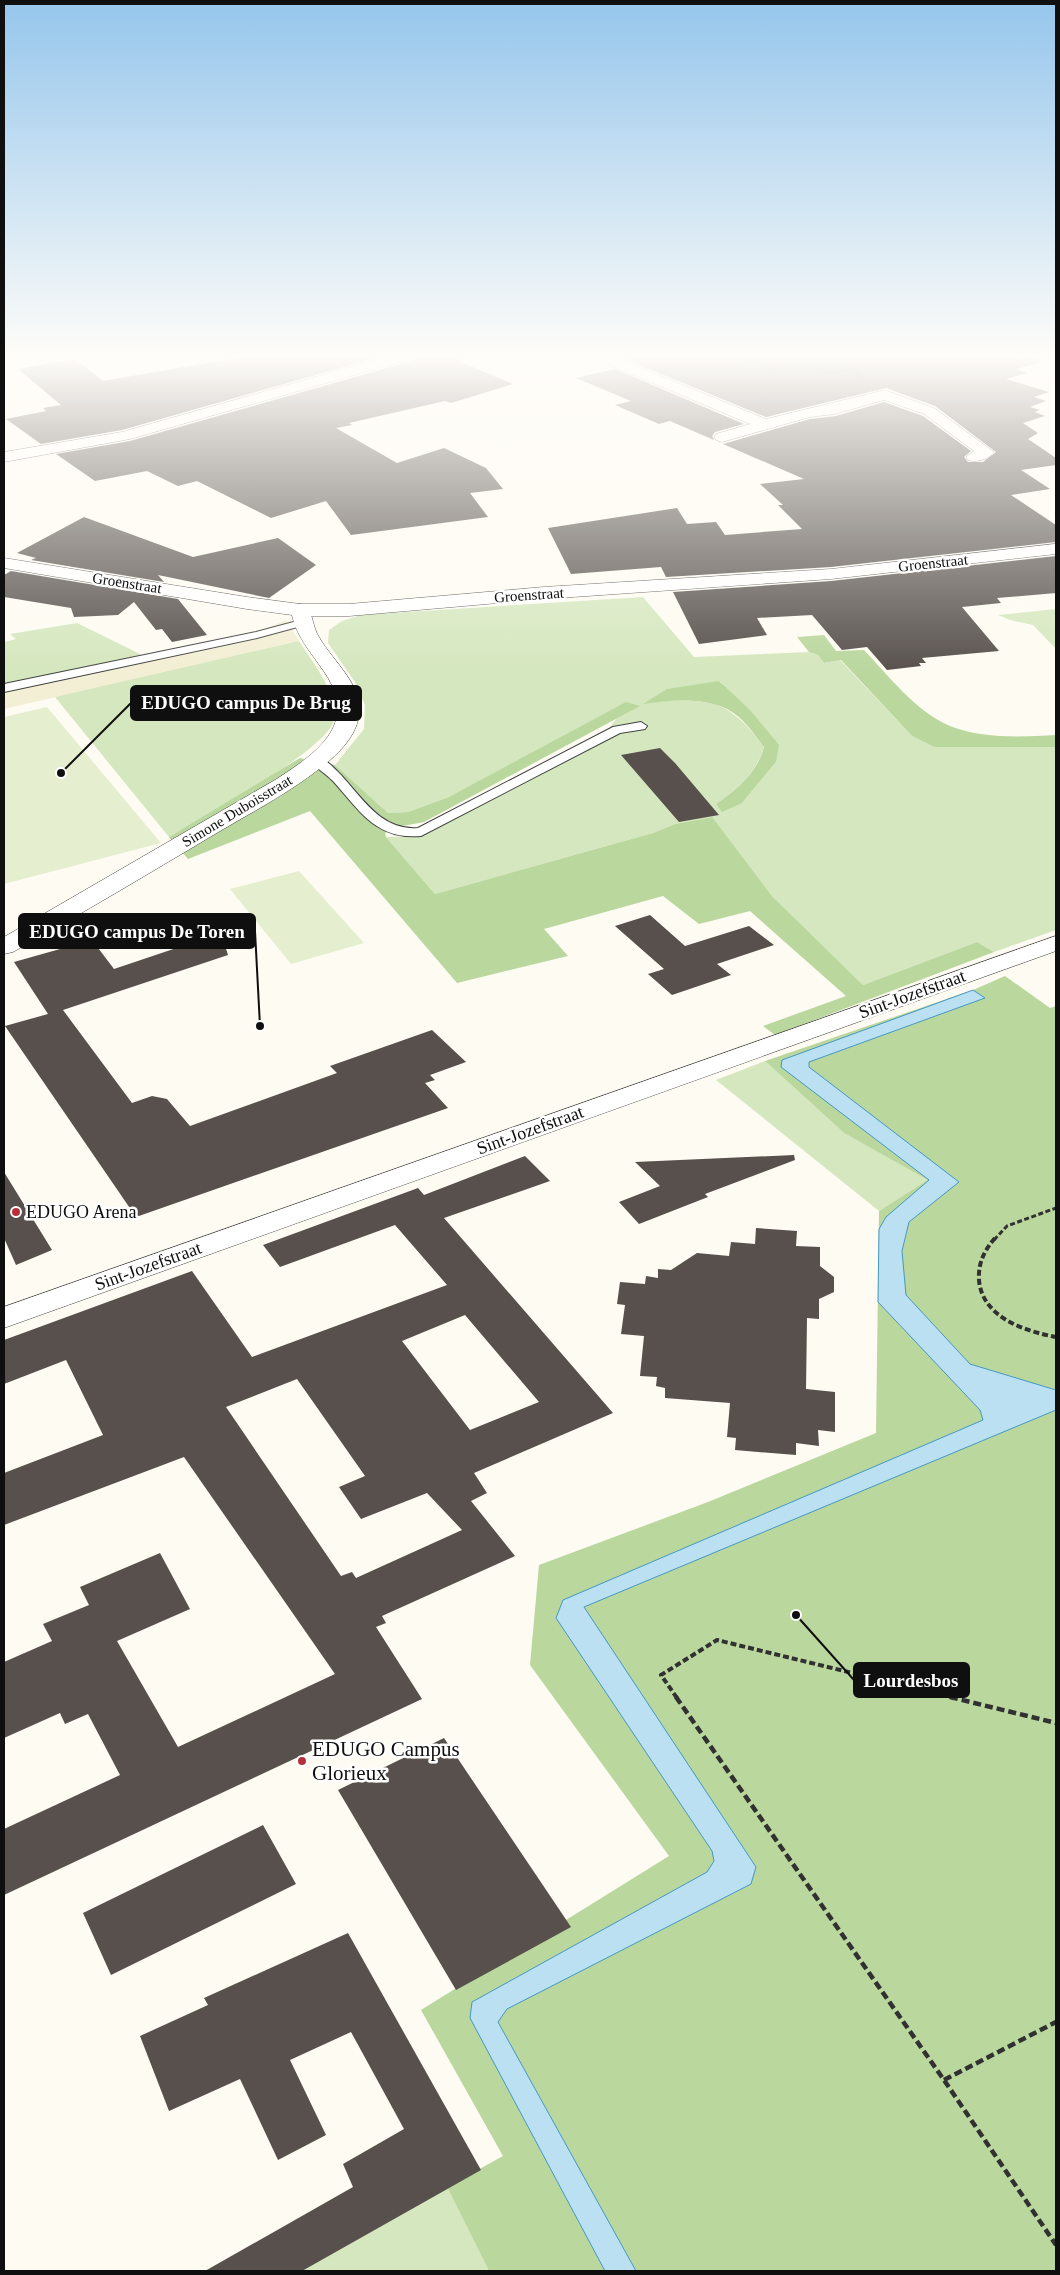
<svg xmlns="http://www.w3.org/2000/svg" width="1060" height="2275" viewBox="0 0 1060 2275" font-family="'Times New Roman',serif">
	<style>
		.farmland { fill: #f3efd4 }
		.green { fill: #d5e7be; fill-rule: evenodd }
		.forest { fill: #bad79e }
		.pitch { fill: #e5efcf }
		.water { fill: #bae0f2; stroke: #4697c4 }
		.building { fill: #57504c; fill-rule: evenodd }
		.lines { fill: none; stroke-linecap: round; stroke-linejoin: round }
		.service-casing { stroke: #424242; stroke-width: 2 }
		.minor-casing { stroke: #424242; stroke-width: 1 }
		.tertiary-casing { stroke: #424242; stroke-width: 1 }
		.path-far3 { stroke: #313131; stroke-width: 2; stroke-dasharray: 3 1; stroke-linecap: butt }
		.path-far2 { stroke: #313131; stroke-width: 3; stroke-dasharray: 5 2.5; stroke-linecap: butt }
		.path-far1 { stroke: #313131; stroke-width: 4; stroke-dasharray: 6 3; stroke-linecap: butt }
		.path { stroke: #313131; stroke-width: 4.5; stroke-dasharray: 8 4; stroke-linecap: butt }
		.service { fill: #fff; fill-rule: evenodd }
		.minor { fill: #fff; fill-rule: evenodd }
		.tertiary { fill: #fff; fill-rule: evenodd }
		.poi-dot { fill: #b6303c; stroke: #fff; stroke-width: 2 }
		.labels { text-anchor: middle; stroke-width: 5; stroke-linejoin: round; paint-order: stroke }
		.far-street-label { font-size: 15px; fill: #0f0f0f; stroke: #fff }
		.street-label { font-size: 18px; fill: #0f0f0f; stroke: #fff }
		.poi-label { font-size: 18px; fill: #0f0f0f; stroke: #fff; text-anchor: start }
		.near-poi-label { font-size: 21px; fill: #0f0f0f; stroke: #fff; text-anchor: start }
		.leader { fill: none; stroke: #0f0f0f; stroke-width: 2 }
		.callout-dot { fill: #0f0f0f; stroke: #fff; stroke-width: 2 }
		.callout { fill: #0f0f0f; stroke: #0f0f0f; stroke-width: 2 }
		.callout-label { font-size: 19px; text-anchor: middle; font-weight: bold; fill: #fff }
	</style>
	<rect width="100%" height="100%" fill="#fefbf2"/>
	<path class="farmland" d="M 286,620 L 299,641 L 4,709 L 4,684 L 259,631 Z"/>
	<path class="green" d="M 643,597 L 694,657 L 809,652 L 818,655 L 824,663 L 840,660 L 912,736 L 934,747 L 1056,747 L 1056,930 L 994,952 L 977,942 L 863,985 L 772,896 L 711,817 L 675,824 L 653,833 L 435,894 L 386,837 L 415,836 L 426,833 L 599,742 L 616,719 L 639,706 L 449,797 L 408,812 L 388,813 L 335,765 L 364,729 L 365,705 L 355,682 L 328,643 L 329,630 L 342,621 L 360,615 ZM 720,681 L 776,762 L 742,803 L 716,804 C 737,789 757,772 764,747 C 754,734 744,721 729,711 C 709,697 668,700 645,703 Z
		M 1056,609 L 1056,649 L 1033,625 L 1010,620 L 998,615 Z
		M 77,623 L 142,655 L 4,684 L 4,642 L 16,639 L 10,634 Z
		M 299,641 C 313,663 335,689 335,716 C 335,747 199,819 169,837 L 55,697 Z
		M 765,1061 L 844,1133 L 929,1180 L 879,1211 L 716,1080 Z
		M 447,2187 L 489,2271 L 297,2271 Z"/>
	<path class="forest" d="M 824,635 L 836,651 L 864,650 C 889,676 915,711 950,726 C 982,739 1022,737 1056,735 L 1056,747 L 934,747 L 912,736 L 841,660 L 824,663 L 818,655 L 809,652 L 797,637 Z
		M 719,681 L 750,710 L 779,745 L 776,762 L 742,803 L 722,812 L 716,804 C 736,790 758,772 764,747 C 754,734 743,717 727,709 C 701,697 671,700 643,704 L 667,689 Z
		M 626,702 L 640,706 L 424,822 L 397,827 L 385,833 L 386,837 L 435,894 L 653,833 L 675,824 L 712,817 L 772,896 L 863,985 L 977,942 L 994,952 L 775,1035 L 763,1026 L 846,996 L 750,911 L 699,924 L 663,896 L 544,929 L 568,956 L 457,983 L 310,811 L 188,859 L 169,837 L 300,758 L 335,765 L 388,813 L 408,812 L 449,797 Z
		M 1005,976 L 1050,1008 L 1056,1006 L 1056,2271 L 489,2271 L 447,2187 L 503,2156 L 421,2010 L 669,1856 L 530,1665 L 539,1565 L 708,1502 L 876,1433 L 879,1211 L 928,1180 L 844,1133 L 765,1061 L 973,990 Z"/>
	<path class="pitch" d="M 47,707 L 161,843 L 4,884 L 4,717 Z
		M 299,871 L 364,943 L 291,964 L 230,889 Z"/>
	<path class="water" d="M 973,990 L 985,998 L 809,1062 L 809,1067 L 959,1182 L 909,1222 L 902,1251 L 906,1295 L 970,1364 L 1056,1390 L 1056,1410 L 584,1607 L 756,1867 L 751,1884 L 507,2009 L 498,2022 L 636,2271 L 605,2271 L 470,2018 L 472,2002 L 707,1872 L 714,1861 L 712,1851 L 556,1618 L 563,1600 L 983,1420 L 980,1410 L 878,1302 L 879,1229 L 886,1217 L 929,1180 L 781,1067 L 782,1060 Z"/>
	<path class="building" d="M 253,355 L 386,355 L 122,430 L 41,444 L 6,419 L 46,411 L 43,408 L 61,405 L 18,369 L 75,359 L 103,381 Z
		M 418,355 L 460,355 L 461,362 L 513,384 L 451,403 L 445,401 L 349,423 L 352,425 L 336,428 L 397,463 L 444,448 L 486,468 L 503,489 L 470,493 L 488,517 L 351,535 L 326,501 L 271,518 L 197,481 L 178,486 L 147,471 L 95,481 L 56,454 L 130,441 L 415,360 Z
		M 620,355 L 1038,355 L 1039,363 L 1016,369 L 1027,373 L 1006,379 L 1049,392 L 1034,397 L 1046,401 L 1030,407 L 1040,410 L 1035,412 L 1045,416 L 1023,423 L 1038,433 L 1028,439 L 1056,458 L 1056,465 L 1021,470 L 1050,489 L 1011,495 L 1056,525 L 1056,542 L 831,567 L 666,577 L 661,567 L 571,574 L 548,528 L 677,508 L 687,524 L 716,522 L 725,535 L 802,529 L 778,505 L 783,505 L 760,484 L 804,479 L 723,444 L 810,419 L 836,416 L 884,402 L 923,416 L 971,451 L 964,457 L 968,462 L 983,462 L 996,452 L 935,406 L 886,388 L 766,417 L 637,364 L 639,364 Z
		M 615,369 L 744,424 L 715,432 L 712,436 L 714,440 L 670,421 L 659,424 L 615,405 L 631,401 L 576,378 Z
		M 84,517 L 193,557 L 278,538 L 316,565 L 269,598 L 158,575 L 164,582 L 31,560 L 36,558 L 17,553 Z
		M 1056,556 L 1056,593 L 997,598 L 1001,603 L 962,607 L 999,651 L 922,658 L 926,663 L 919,663 L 921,666 L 887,670 L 867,647 L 842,650 L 812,615 L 757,618 L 767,635 L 699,644 L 673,592 L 831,581 Z
		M 11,571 L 178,599 L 207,635 L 172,642 L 162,629 L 156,630 L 134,602 L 118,615 L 74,617 L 71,608 L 4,597 L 4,575 Z
		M 660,748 L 675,763 L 719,815 L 679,822 L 621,755 Z
		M 650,915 L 685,946 L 749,926 L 774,945 L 717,964 L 731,975 L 672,995 L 648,974 L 664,969 L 615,926 Z
		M 221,933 L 228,955 L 63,1010 L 132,1103 L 152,1096 L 167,1099 L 190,1126 L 337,1073 L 330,1066 L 432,1030 L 466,1062 L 430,1075 L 435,1080 L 425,1083 L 448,1108 L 136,1217 L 5,1026 L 48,1014 L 14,962 L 92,940 L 114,969 Z
		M 794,1155 L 795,1160 L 705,1194 L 708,1197 L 639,1224 L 619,1202 L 660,1186 L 635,1162 Z
		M 525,1156 L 550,1181 L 444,1218 L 613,1413 L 474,1473 L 487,1493 L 471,1501 L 515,1556 L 382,1616 L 386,1623 L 376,1627 L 422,1699 L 4,1895 L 4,1829 L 120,1775 L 88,1714 L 65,1724 L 60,1713 L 4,1738 L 4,1662 L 52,1641 L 43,1624 L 89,1605 L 80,1587 L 160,1553 L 190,1609 L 117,1641 L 178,1747 L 335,1674 L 184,1457 L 4,1525 L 4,1473 L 103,1435 L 66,1360 L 4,1384 L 4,1340 L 192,1271 L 252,1357 L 447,1285 L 395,1225 L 280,1267 L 263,1245 L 418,1188 L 424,1195 ZM 465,1315 L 539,1402 L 470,1430 L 402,1341 ZM 297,1379 L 365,1476 L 339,1487 L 361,1519 L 427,1493 L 462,1530 L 356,1578 L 352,1572 L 341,1576 L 226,1407 Z
		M 4,1172 L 52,1250 L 16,1265 L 4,1238 Z
		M 756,1228 L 797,1231 L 796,1246 L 820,1247 L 820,1266 L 834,1277 L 834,1292 L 819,1299 L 819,1319 L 807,1318 L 806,1389 L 835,1392 L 835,1432 L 818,1430 L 819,1446 L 796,1443 L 796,1455 L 735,1450 L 736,1438 L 727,1437 L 730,1403 L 665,1398 L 665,1388 L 656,1386 L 657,1377 L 640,1376 L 644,1336 L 621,1334 L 625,1305 L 617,1304 L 620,1282 L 645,1284 L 646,1276 L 658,1278 L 658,1269 L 671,1270 L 697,1253 L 729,1256 L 731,1242 L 755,1244 Z
		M 444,1738 L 571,1927 L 456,1990 L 338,1790 Z
		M 263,1825 L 296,1884 L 111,1975 L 83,1913 Z
		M 348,1933 L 481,2170 L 302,2271 L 205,2271 L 353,2187 L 343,2164 L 404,2129 L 351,2032 L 290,2060 L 326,2135 L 278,2160 L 240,2079 L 169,2111 L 140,2036 L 208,2005 L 204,1998 Z"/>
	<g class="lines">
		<defs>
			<path id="service" d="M 301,620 L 307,623 L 305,625 L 257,638 L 4,692 L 4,684 L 256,632 Z
				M 641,722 L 647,726 L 645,729 L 620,733 L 421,836 C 376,840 360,811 333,781 C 326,774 316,768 310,760 L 316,756 C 326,759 334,768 341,775 C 363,799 382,831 418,828 L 613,727 Z"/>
			<path id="minor" d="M 393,355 L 416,355 L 414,358 L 130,439 L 4,462 L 4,452 L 122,432 Z
				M 591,355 L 610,355 L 766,419 L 885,390 L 890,392 L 934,408 L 994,452 C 989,459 977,463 968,460 L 966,457 L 974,451 L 924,414 L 884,400 L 835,414 L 810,417 L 722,442 L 716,440 L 714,437 L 716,434 L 750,424 L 593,358 Z
				M 300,604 L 307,606 C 313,615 313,628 319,637 C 333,662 367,688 358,720 C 354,738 338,754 324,765 C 291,792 252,812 215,834 C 148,874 81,914 13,952 L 4,954 L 4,937 L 275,780 C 315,754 360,725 325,673 C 311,652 295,636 291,610 L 293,606 Z
				M 1056,936 L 1056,951 L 4,1328 L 4,1307 Z"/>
			<path id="tertiary" d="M 1056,544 L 1056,554 L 831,579 L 544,599 L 349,616 L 300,616 L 247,609 L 4,568 L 4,558 L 247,597 L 300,604 L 349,604 L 544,587 L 831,569 Z"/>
		</defs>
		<use href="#service" class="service-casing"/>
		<use href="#minor" class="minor-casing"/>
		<use href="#tertiary" class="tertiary-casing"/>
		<path class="path-far3" d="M 751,355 L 741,357 L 771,369 L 808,364 L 825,372 L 850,371
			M 839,355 L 844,365 L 863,378"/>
		<path class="path-far2" d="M 994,1240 L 1007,1226 L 1056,1208"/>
		<path class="path-far1" d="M 995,1238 C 984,1251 978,1263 979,1280 C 982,1317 1024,1331 1056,1337
			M 677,1698 L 661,1675 L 717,1640 L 955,1698"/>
		<path class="path" d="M 676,1697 L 944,2080 L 1056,2245
			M 950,1697 L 1056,1723
			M 944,2080 L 1056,2022"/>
		<use href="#service" class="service"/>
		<use href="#minor" class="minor"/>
		<use href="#tertiary" class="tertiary"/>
	</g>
	<linearGradient id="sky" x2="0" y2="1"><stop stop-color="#95c6ec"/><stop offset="0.53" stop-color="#fffdf9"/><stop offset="1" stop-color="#fffdf9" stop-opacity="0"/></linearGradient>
	<rect width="1060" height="673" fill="url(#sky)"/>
	<g class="poi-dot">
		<circle cx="16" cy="1212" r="5"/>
		<circle cx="302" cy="1761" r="5"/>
	</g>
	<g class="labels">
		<g class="far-street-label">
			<text transform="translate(933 563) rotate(-6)" y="5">Groenstraat</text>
			<text transform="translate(127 583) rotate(9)" y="5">Groenstraat</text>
			<text transform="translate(529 595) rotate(-4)" y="5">Groenstraat</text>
			<text transform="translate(237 811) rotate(-31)" y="5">Simone Duboisstraat</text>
		</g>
		<g class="street-label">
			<text transform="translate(912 994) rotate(-20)" y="6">Sint-Jozefstraat</text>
			<text transform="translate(530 1130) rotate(-20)" y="6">Sint-Jozefstraat</text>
			<text transform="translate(148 1266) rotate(-20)" y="6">Sint-Jozefstraat</text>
		</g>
		<g class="poi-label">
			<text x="26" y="1218">EDUGO Arena</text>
		</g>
		<g class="near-poi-label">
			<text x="312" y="1756">EDUGO Campus<tspan x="312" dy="24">Glorieux</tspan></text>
		</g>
	</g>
	<path class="leader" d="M61 773L131 703M260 1026L255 931M796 1615L854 1680"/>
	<g class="callout-dot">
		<circle cx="61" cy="773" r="5"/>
		<circle cx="260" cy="1026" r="5"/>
		<circle cx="796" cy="1615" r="5"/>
	</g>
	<g class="callout">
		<rect x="131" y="686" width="230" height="34" rx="5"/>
		<rect x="19" y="914" width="236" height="34" rx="5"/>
		<rect x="854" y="1663" width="115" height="34" rx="5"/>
	</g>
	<g class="callout-label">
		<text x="246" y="709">EDUGO campus De Brug</text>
		<text x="137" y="938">EDUGO campus De Toren</text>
		<text x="911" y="1687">Lourdesbos</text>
	</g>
	<rect width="1060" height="2275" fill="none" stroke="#0f0f0f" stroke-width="10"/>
</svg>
